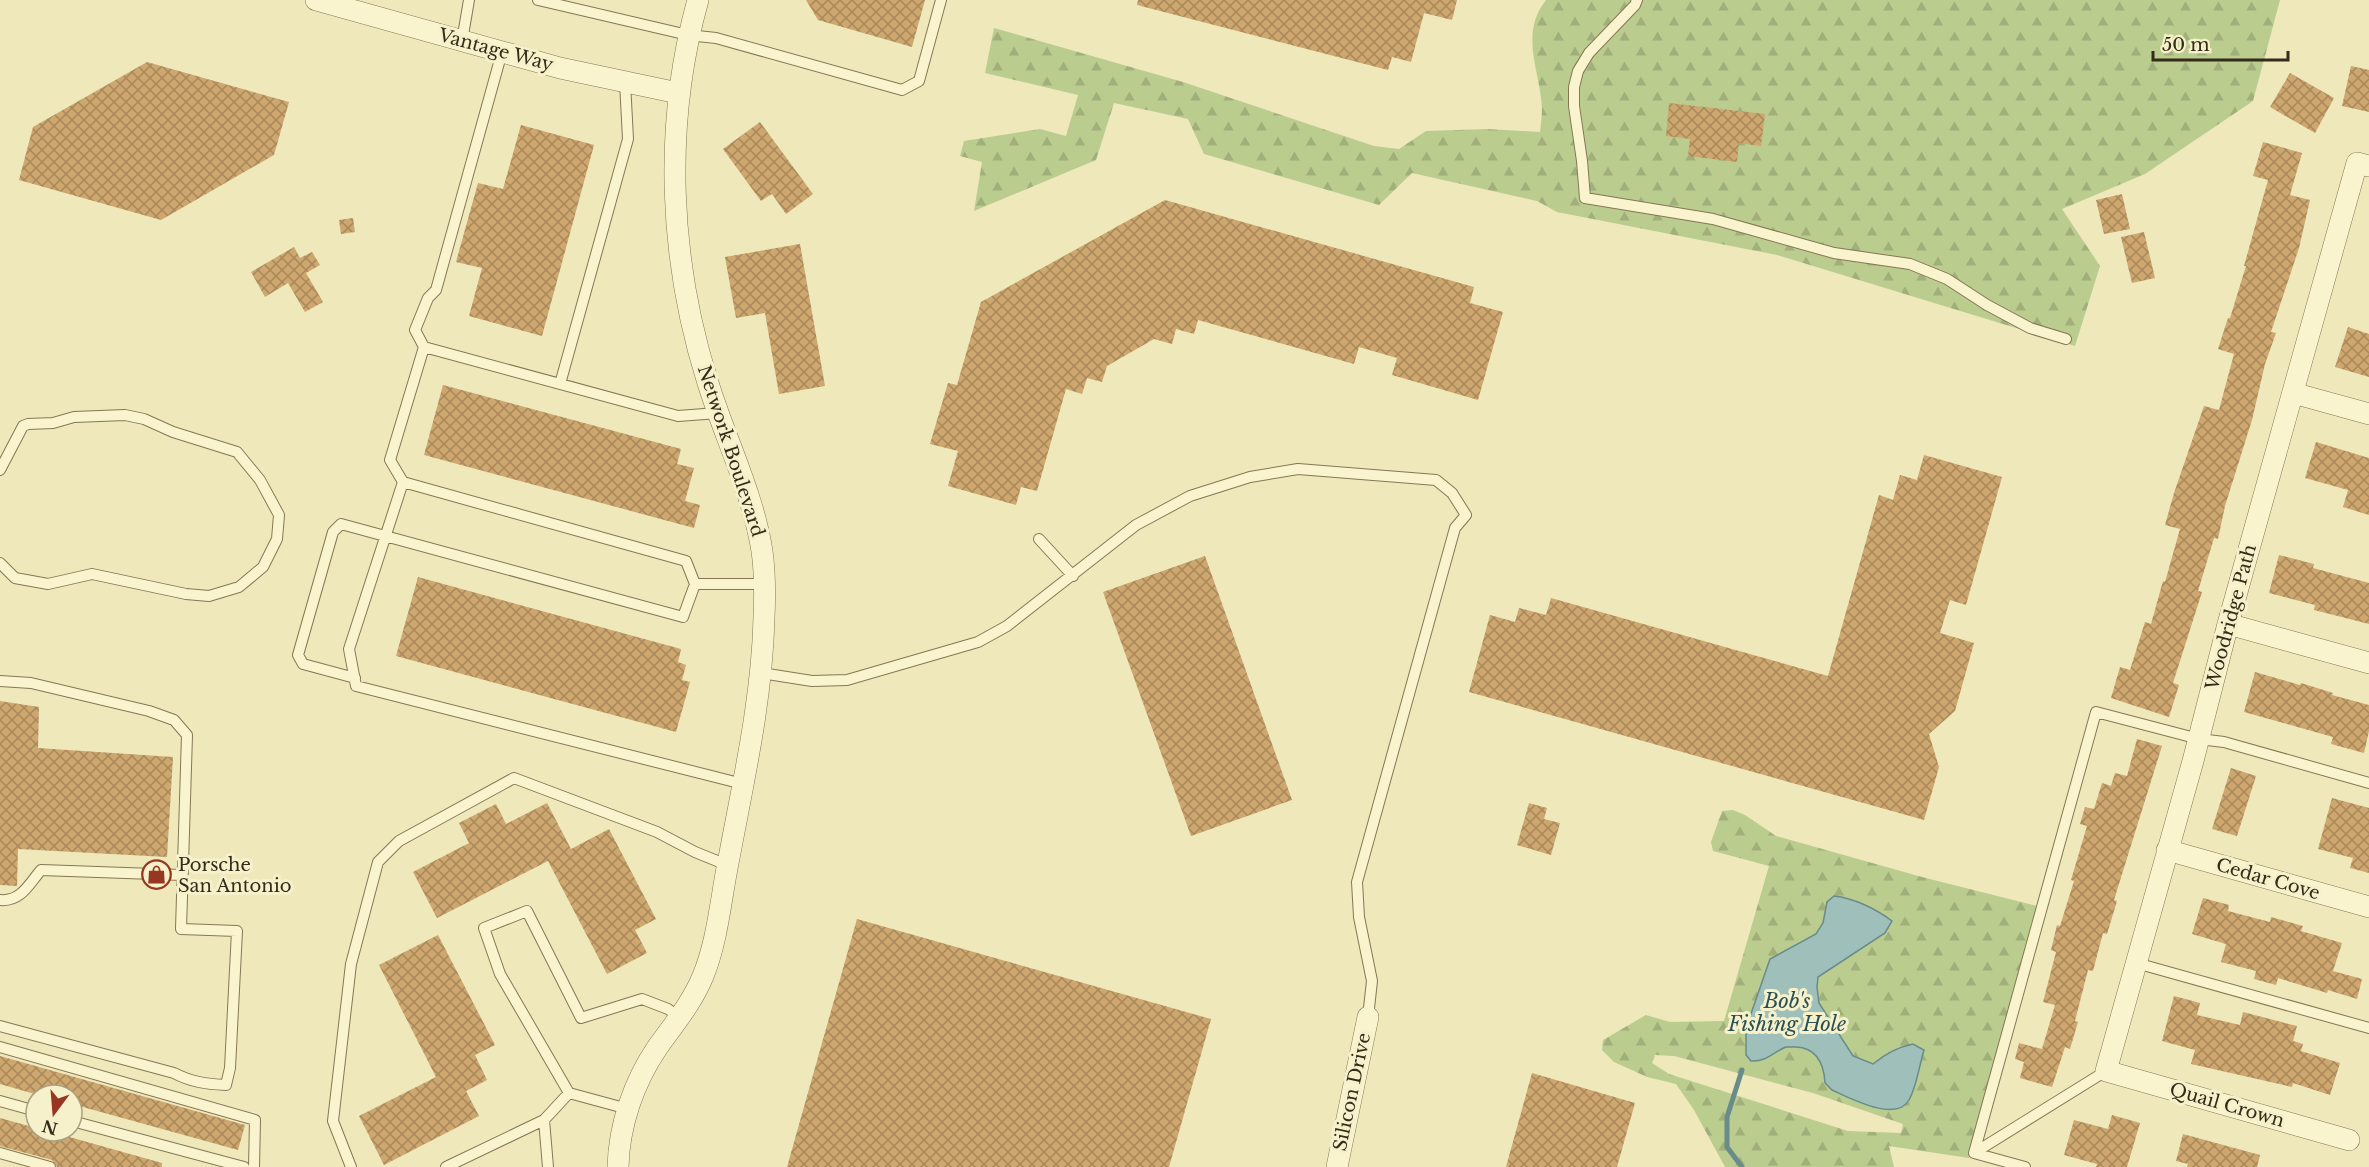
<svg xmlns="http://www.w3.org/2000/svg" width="2369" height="1167" viewBox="0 0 2369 1167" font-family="'Libre Baskerville',serif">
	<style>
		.forest { fill: url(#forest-firs); fill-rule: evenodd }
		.water { fill: #9fbfbb; stroke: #678c89; stroke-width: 1.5 }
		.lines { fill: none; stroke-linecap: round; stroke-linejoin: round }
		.stream { stroke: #678c89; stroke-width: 5 }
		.building { fill: url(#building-cross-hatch) }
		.lane-casing { stroke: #857755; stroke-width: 12 }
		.street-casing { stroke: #857755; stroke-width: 22 }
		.lane { stroke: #f9f4ce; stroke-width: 10 }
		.street { stroke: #f9f4ce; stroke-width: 21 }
		.labels { text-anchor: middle; stroke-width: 6; stroke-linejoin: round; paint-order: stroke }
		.street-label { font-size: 18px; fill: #342b1a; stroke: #f6f1ca }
		.poi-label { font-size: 18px; fill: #342b1a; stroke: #f6f1ca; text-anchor: start }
		.water-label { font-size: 20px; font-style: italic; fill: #295054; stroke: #f6f1ca }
	</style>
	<defs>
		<pattern id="forest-firs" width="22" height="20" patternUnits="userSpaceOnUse" patternTransform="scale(1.5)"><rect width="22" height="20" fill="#bbcc8f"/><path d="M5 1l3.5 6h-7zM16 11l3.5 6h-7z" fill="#a1af7b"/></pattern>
		<pattern id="building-cross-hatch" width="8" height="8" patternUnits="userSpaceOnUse" patternTransform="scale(1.5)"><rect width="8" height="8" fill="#cea76f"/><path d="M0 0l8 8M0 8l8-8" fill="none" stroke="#a8885a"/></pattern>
	</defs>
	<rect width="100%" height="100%" fill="#eee8bb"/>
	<path class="forest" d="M 1546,0 L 2280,0 L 2253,101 L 2145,174 L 2062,209 L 2100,266 L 2075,346 L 1777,255 L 1557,212 L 1537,201 L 1412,173 L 1379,205 L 1204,154 L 1188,119 L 1114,103 L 1096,160 L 974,211 L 982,162 L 960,156 L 964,141 L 1040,129 L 1066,136 L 1078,95 L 985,73 L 994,28 L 1183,82 L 1374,146 L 1399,149 L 1426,131 L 1487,129 L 1540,132 C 1541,124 1542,116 1542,108 C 1540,70 1519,34 1546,0 Z
		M 1733,810 L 1745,815 L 1776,836 L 1922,877 L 2037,906 L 1969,1158 L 1889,1146 L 1894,1167 L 1725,1167 L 1694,1110 L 1676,1084 L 1647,1077 L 1614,1062 L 1602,1050 L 1603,1040 L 1646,1015 L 1670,1022 L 1724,1021 L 1769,866 L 1713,851 L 1711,842 L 1722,811 ZM 1655,1055 L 1674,1056 L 1813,1093 L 1903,1124 L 1901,1133 L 1848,1131 L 1669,1074 L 1652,1063 Z"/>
	<path class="water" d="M 1834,896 C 1854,898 1876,909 1892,921 L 1885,933 L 1818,977 L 1817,987 L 1819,1003 L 1853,1056 L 1873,1064 C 1885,1054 1898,1047 1913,1044 L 1924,1050 C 1919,1066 1917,1086 1909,1100 C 1896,1123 1850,1098 1832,1090 L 1825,1083 C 1824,1064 1817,1048 1796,1047 C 1793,1047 1788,1047 1786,1047 C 1773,1052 1767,1062 1751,1061 L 1746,1055 L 1746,1028 L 1770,959 L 1816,934 L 1823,923 L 1827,902 Z"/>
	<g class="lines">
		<path class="stream" d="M 1742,1070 L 1727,1117 L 1727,1147 L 1742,1167"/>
	</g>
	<path class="building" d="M 806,0 L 925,0 L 912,47 L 818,20 Z
		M 1138,0 L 1457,0 L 1452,20 L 1424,13 L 1411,62 L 1392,57 L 1388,70 L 1137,5 Z
		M 147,62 L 289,102 L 274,155 L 161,220 L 19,180 L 33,127 Z
		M 2351,66 L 2369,70 L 2369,112 L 2342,106 Z
		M 2290,73 L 2334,98 L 2315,133 L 2270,107 Z
		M 1669,103 L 1765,114 L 1761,146 L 1739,143 L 1737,162 L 1688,156 L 1690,139 L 1666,136 Z
		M 760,122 L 813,194 L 786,214 L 772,194 L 761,201 L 723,149 Z
		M 521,125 L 594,145 L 542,336 L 469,316 L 482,268 L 456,262 L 478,183 L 503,189 Z
		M 2263,142 L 2302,153 L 2290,195 L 2310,200 L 2299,248 L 2271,332 L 2276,333 L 2265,364 L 2252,420 L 2225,506 L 2218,539 L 2214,538 L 2198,591 L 2202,592 L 2173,683 L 2179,685 L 2169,717 L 2111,698 L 2120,667 L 2130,670 L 2145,622 L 2151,624 L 2163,581 L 2165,582 L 2180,529 L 2165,525 L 2174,493 L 2204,406 L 2219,410 L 2234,354 L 2218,349 L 2228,318 L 2230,318 L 2246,266 L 2244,266 L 2268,180 L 2253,176 Z
		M 2122,194 L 2130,229 L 2104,234 L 2096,200 Z
		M 1165,200 L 1474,287 L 1470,303 L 1503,312 L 1478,400 L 1392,375 L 1397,358 L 1359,347 L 1354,364 L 1198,320 L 1194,334 L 1176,329 L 1172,344 L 1154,339 L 1107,366 L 1102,382 L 1087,378 L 1082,394 L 1066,389 L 1037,491 L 1021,487 L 1016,505 L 948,486 L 958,451 L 930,444 L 948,383 L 957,385 L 981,302 Z
		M 353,218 L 355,232 L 341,234 L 339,220 Z
		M 2144,232 L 2155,278 L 2132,283 L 2121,237 Z
		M 800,244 L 825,386 L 779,394 L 765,313 L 736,318 L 725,257 Z
		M 294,247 L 300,258 L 312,252 L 320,265 L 306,273 L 323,302 L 305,312 L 288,283 L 265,297 L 251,272 Z
		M 2348,327 L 2369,334 L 2369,377 L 2335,367 Z
		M 443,385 L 681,449 L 677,464 L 694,468 L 685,501 L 700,505 L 694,528 L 424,455 Z
		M 2316,442 L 2369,458 L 2369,515 L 2343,507 L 2348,490 L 2305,478 Z
		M 1924,455 L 2002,477 L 1966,605 L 1950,600 L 1940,633 L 1974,643 L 1955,711 L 1929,734 L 1939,767 L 1924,820 L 1469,692 L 1490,615 L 1515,622 L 1519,608 L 1546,615 L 1551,598 L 1828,676 L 1879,495 L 1893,500 L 1900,475 L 1917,480 Z
		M 2279,555 L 2314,564 L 2313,568 L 2369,583 L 2369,624 L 2314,610 L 2315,605 L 2269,593 Z
		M 1205,556 L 1292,800 L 1191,836 L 1103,592 Z
		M 418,577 L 681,649 L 678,662 L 686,665 L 682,680 L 690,682 L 676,732 L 396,656 Z
		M 2255,672 L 2300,685 L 2301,683 L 2333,693 L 2332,695 L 2369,705 L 2369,731 L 2364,753 L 2331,744 L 2333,737 L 2244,712 Z
		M 0,701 L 39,707 L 38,748 L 173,757 L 167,857 L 18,849 L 17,886 L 0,885 Z
		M 2137,739 L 2162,746 L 2114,900 L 2117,901 L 2107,934 L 2103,933 L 2093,971 L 2088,970 L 2075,1021 L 2078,1022 L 2070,1049 L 2065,1047 L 2052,1087 L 2020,1078 L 2024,1062 L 2015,1059 L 2019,1043 L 2042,1049 L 2055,1005 L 2043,1002 L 2056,952 L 2051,950 L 2057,925 L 2060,926 L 2074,881 L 2071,880 L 2087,826 L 2080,824 L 2085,807 L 2094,809 L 2102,783 L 2111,786 L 2115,773 L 2127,776 Z
		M 2231,768 L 2256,776 L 2237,836 L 2212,829 Z
		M 2332,798 L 2369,808 L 2369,873 L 2350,868 L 2353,858 L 2318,849 Z
		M 547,803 L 571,849 L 609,829 L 656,919 L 635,930 L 647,953 L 607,974 L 548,861 L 437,918 L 413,872 L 469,843 L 459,823 L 496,804 L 506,824 Z
		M 1529,803 L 1547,808 L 1544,819 L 1560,823 L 1551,855 L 1517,845 Z
		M 2203,898 L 2229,905 L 2228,911 L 2270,922 L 2271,917 L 2303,926 L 2301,931 L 2342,943 L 2333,971 L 2362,979 L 2357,999 L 2328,990 L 2327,993 L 2278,978 L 2276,985 L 2254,979 L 2256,971 L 2221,962 L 2226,944 L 2192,934 Z
		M 857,919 L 1211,1019 L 1169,1167 L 787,1167 Z
		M 438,935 L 495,1045 L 475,1055 L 487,1080 L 466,1091 L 479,1116 L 384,1165 L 359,1116 L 436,1077 L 379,965 Z
		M 2174,996 L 2200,1003 L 2197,1015 L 2240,1025 L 2243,1012 L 2297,1026 L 2293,1041 L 2303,1044 L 2301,1051 L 2340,1063 L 2330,1095 L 2293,1083 L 2292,1087 L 2191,1064 L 2195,1050 L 2162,1041 Z
		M 0,1056 L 245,1125 L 238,1150 L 72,1104 L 72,1095 L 38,1095 L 0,1084 Z
		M 1532,1073 L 1635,1103 L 1617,1167 L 1506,1167 Z
		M 2112,1115 L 2140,1123 L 2127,1167 L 2096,1167 L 2097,1164 L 2064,1155 L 2074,1120 L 2108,1129 Z
		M 0,1118 L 36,1128 L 36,1131 L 48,1131 L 162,1163 L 162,1167 L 57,1167 L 52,1160 L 0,1146 Z
		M 2183,1134 L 2260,1155 L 2257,1167 L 2187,1167 L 2188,1164 L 2176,1161 Z"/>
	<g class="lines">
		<defs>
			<path id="lane" d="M 538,0 L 688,35 L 716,38 L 902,90 L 919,81 L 941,0
				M 1637,0 L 1635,5 L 1589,53 L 1578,71 L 1574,87 L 1574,106 L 1582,161 L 1585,198 L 1713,219 L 1834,253 L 1910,264 L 1947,279 L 1987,305 L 2030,328 L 2066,339
				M 462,41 L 469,0
				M 502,52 L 436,290 L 428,298 L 415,330 L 424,347 L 390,460 L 403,482 L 349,649 L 356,686 L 743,784
				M 424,347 L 678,416 L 718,413
				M 560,384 L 628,139 L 625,82
				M 0,470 L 23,426 L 28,424 L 53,423 L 74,417 L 125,415 L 144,419 L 173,432 L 237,452 L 260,480 L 279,515 L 277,539 L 263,567 L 239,587 L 209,596 L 186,594 L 92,574 L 48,584 L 15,578 L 0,563
				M 403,482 L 686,561 L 695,584
				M 1039,539 L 1073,576
				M 761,673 L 812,681 L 847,680 L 978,642 L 1007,626 L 1136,525 L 1190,496 L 1250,477 L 1298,469 L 1436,480 L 1452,493 L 1466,515 L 1455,528 L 1357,882 L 1359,917 L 1372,981 L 1368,1017
				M 355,678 L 303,664 L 298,655 L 333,532 L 341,524 L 683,617 L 695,584 L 764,584
				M 0,681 L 31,683 L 149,711 L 174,720 L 187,735 L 181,929 L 237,931 L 230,1068 L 226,1085 C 206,1084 191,1082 174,1073 L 0,1026
				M 0,900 C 21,902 29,884 41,870 L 182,875
				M 2136,963 L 2369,1028
				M 0,1047 L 255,1120 L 254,1167
				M 569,1093 L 500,974 L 484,928 L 527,911 L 581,1018 L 642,999 L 668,1009 L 680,1018
				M 0,1101 L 36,1111
				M 72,1121 L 244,1167
				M 0,1153 L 50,1167
				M 1974,1153 L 2096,712 L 2199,739 L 2224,742 L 2369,783
				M 1974,1153 L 2106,1071
				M 1974,1153 L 2025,1167
				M 351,1167 L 333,1121 L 351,964 L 378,862 L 399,841 L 514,778 L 657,832 L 695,852 L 727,865
				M 446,1167 L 544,1120
				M 548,1167 L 544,1120 L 569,1093 L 628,1109"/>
			<path id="street" d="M 316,0 L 560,68 L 678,93
				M 2293,393 L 2369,414
				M 2228,624 L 2369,663
				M 2167,850 L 2369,907
				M 2349,1140 L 2106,1071 L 2193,761 L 2228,624 L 2357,163 L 2369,166
				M 618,1167 C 619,1125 634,1082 657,1048 C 674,1024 692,1003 703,976 C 718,940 721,896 729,858 C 744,778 762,699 764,618 C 765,596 765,572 762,551 C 753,493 725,438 708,383 C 669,260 663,125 698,0
				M 1337,1167 L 1368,1017"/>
		</defs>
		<use href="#lane" class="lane-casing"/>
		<use href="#street" class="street-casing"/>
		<use href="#lane" class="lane"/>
		<use href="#street" class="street"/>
	</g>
	<defs>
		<symbol id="shop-ring" viewBox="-11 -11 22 22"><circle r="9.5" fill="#f6f1ca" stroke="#963623" stroke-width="1.5"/><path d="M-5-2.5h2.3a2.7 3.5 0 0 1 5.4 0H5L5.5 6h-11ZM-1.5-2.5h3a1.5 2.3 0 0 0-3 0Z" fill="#963623"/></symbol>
	</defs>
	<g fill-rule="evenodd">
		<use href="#shop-ring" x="140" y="858" width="33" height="33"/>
	</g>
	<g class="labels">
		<g class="street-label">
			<text transform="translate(496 50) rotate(15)" y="6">Vantage Way</text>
			<text transform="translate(731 451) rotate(72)" y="6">Network Boulevard</text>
			<text transform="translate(2231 617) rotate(-75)" y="6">Woodridge Path</text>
			<text transform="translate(2268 879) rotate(16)" y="6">Cedar Cove</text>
			<text transform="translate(1352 1092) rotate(-78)" y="6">Silicon Drive</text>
			<text transform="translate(2227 1105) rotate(16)" y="6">Quail Crown</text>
		</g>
		<g class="poi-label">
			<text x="178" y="871">Porsche<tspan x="178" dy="21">San Antonio</tspan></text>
		</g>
		<g class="water-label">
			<text x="1787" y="1008">Bob's<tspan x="1787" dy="23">Fishing Hole</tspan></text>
		</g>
	</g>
	<g transform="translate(54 1113) rotate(196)"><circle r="28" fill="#f6f1ca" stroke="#a8a284" stroke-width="1.5"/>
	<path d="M0-4.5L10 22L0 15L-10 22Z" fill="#963623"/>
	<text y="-9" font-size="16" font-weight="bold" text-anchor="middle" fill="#342b1a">N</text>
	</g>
	<path d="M2153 51v9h135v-9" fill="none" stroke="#342b1a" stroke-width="3"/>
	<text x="2162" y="51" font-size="18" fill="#342b1a" stroke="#f6f1ca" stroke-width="4.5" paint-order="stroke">50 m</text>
</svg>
